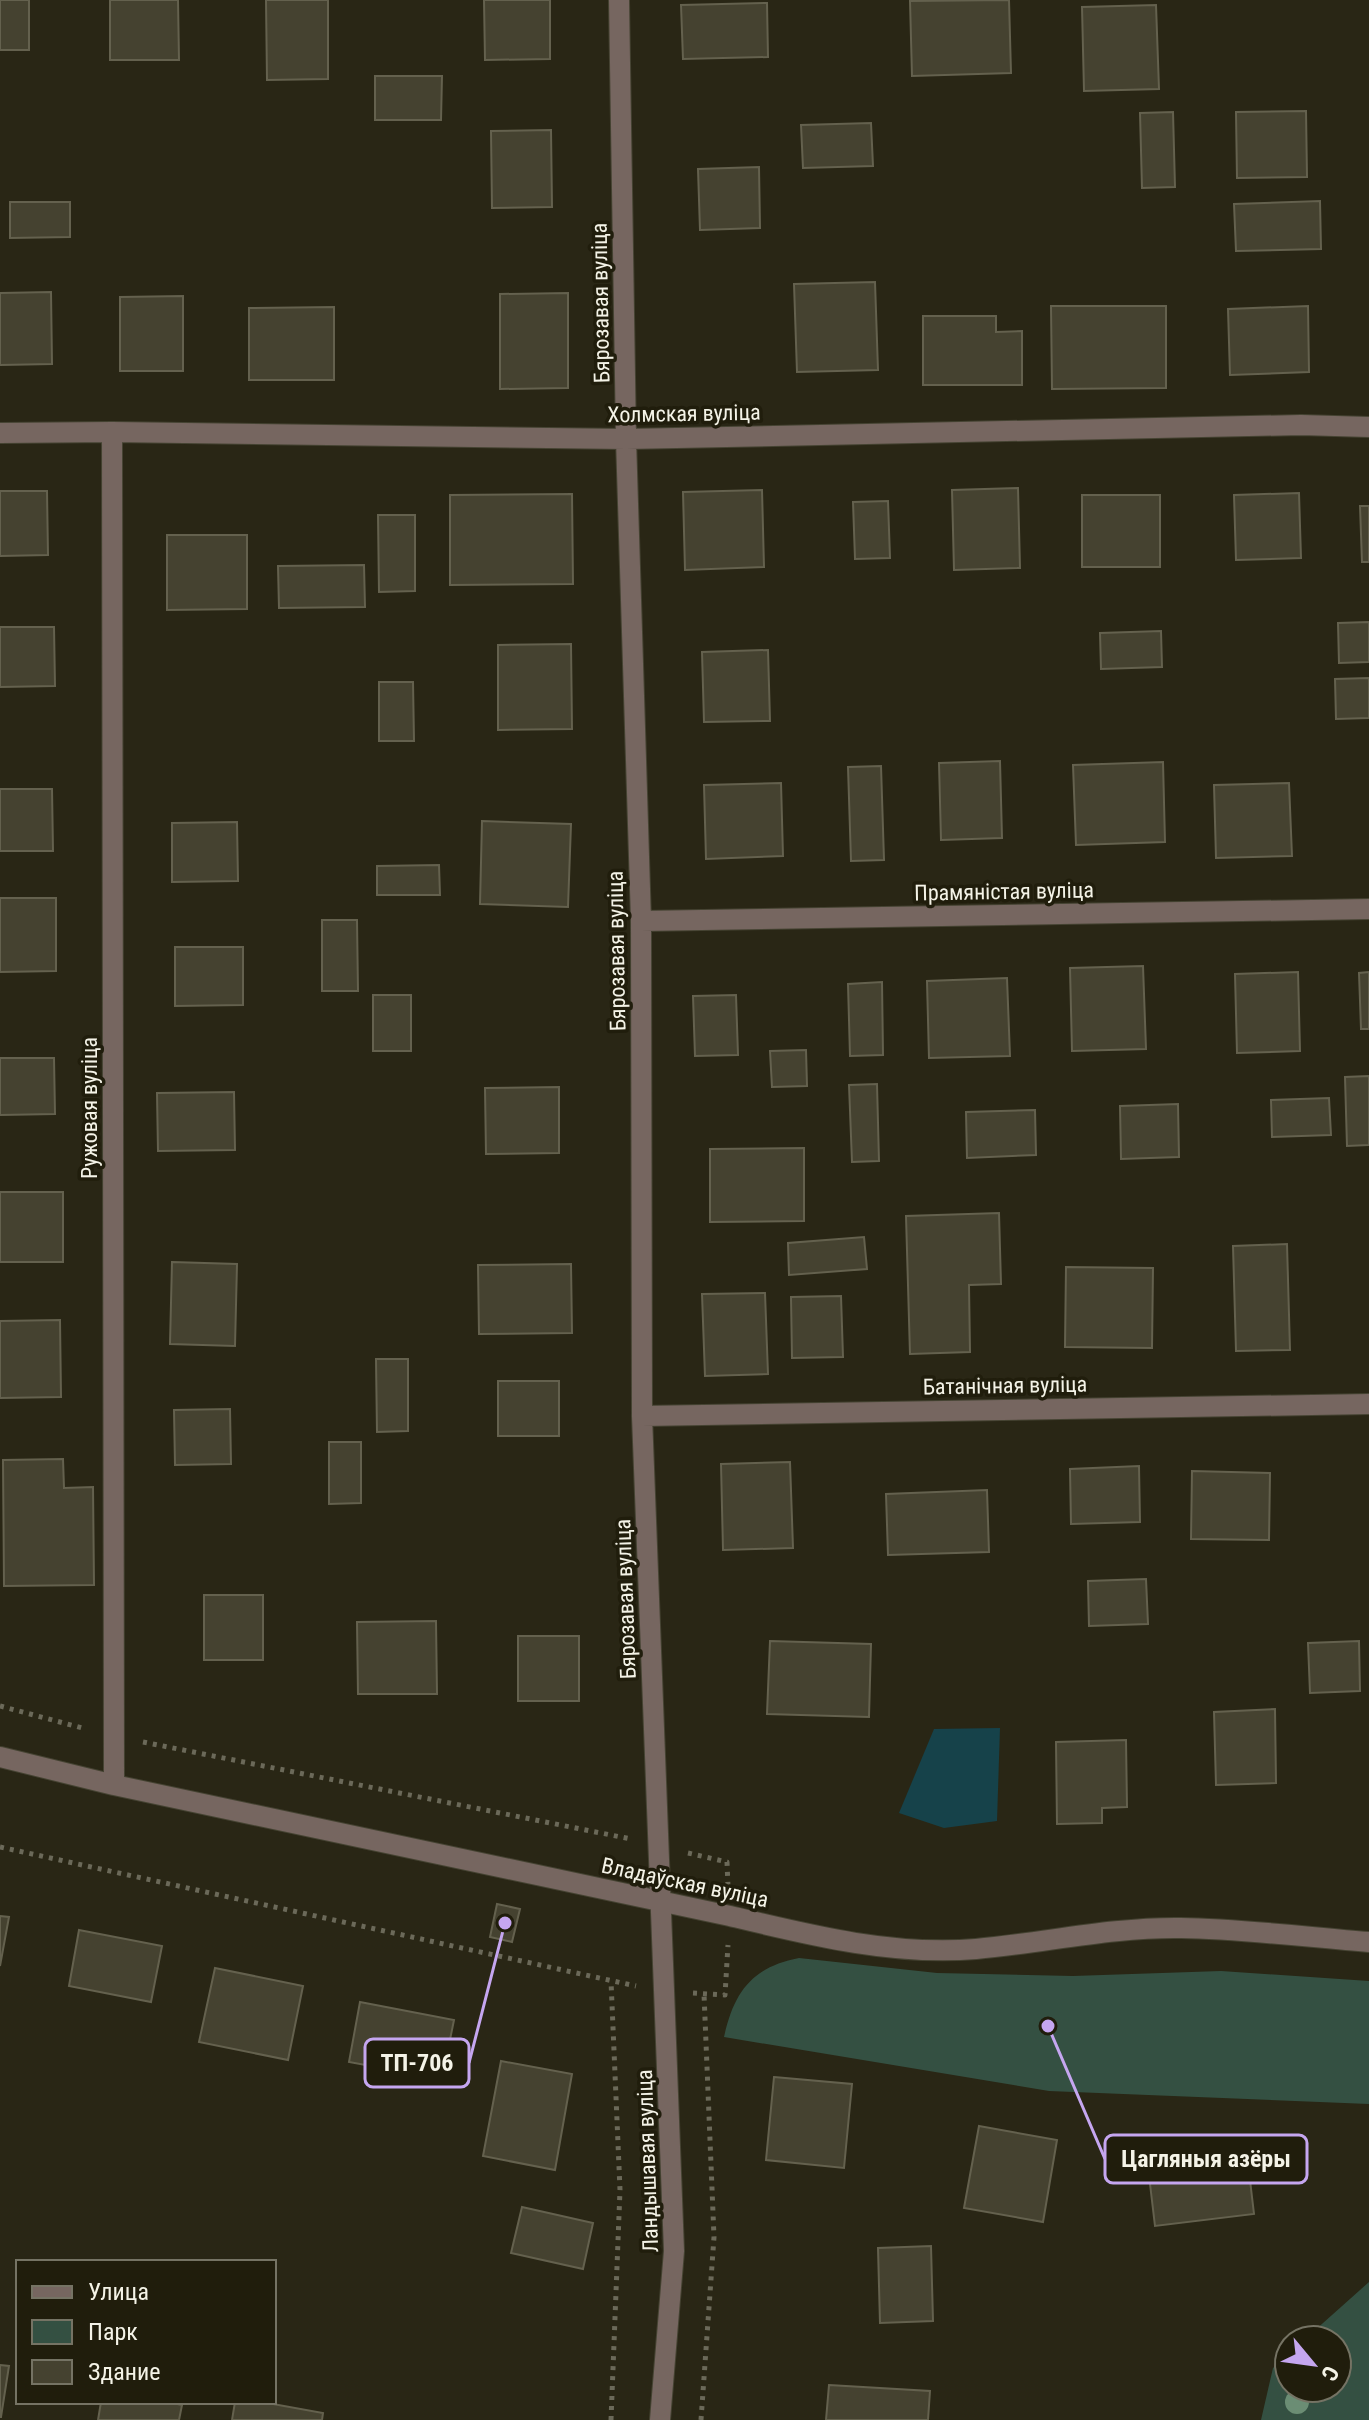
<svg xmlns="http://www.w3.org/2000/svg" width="1369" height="2420" viewBox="0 0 1369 2420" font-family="'Roboto Condensed',sans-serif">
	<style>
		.green { fill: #345042 }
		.water { fill: #16424a }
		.building { fill: #454230; stroke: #64614e; stroke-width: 2 }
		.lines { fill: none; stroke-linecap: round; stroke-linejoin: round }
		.minor-casing { stroke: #454332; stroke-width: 22 }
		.path { stroke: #6b6959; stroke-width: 5; stroke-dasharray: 4 6; stroke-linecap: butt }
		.minor { stroke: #766660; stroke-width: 20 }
		.tree { fill: #6b8d74 }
		.labels { text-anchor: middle; stroke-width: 7; stroke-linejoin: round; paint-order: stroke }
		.street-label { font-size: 22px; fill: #f4f3e7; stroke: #201d0c }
		.leader { fill: none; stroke: #c5a6f0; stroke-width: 3 }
		.callout-dot { fill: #c5a6f0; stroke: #201d0c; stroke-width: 3 }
		.callout { fill: #201d0c; stroke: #c5a6f0; stroke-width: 3 }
		.callout-label { font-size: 24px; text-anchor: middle; font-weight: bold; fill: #f4f3e7 }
	</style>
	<rect width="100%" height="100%" fill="#292615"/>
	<path class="green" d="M 799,1958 L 937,1973 L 1073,1976 L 1221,1971 L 1369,1981 L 1369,2104 L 1049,2091 L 724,2037 C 734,1992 752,1967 799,1958 Z
		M 1369,2282 L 1369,2420 L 1261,2420 L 1273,2368 L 1289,2354 L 1289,2388 L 1337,2388 L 1337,2340 L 1304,2340 Z"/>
	<path class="water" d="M 1000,1728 L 997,1821 L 944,1828 L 899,1813 L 934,1729 Z"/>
	<path class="building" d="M 0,0 L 29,0 L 29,50 L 0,50 Z
		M 110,0 L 178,0 L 179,60 L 110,60 Z
		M 266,0 L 328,0 L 328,79 L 267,80 Z
		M 484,0 L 550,0 L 550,59 L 485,60 Z
		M 1009,0 L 1011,73 L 912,76 L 910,1 Z
		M 767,3 L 768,57 L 683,59 L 681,5 Z
		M 1156,5 L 1159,89 L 1084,91 L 1082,7 Z
		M 375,76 L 442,76 L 441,120 L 375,120 Z
		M 1306,111 L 1307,177 L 1237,178 L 1236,112 Z
		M 1173,112 L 1175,187 L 1142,188 L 1140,113 Z
		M 871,123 L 873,166 L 803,168 L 801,125 Z
		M 551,130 L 552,207 L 492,208 L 491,131 Z
		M 759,167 L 760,228 L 700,230 L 698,169 Z
		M 1320,201 L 1321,249 L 1236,251 L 1234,204 Z
		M 10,202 L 70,202 L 70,237 L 10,238 Z
		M 875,282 L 878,370 L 797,372 L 794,284 Z
		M 51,292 L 52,364 L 0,365 L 0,293 Z
		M 568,293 L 568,388 L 500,389 L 500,294 Z
		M 183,296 L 183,371 L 120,371 L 120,297 Z
		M 1051,306 L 1166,306 L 1166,388 L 1052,389 Z
		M 1308,306 L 1309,372 L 1230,375 L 1228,309 Z
		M 334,307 L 334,380 L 249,380 L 249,308 Z
		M 923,316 L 996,316 L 996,332 L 1022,331 L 1022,385 L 923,385 Z
		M 1018,488 L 1020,568 L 954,570 L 952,490 Z
		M 762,490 L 764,567 L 685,570 L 683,492 Z
		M 0,491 L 47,491 L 48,555 L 0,556 Z
		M 1299,493 L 1301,558 L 1236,560 L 1234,495 Z
		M 572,494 L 573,584 L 450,585 L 450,495 Z
		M 1082,495 L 1160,495 L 1160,567 L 1082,567 Z
		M 888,501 L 890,558 L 855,559 L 853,502 Z
		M 1360,506 L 1369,506 L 1369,562 L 1362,562 Z
		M 378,515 L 415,515 L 415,591 L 379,592 Z
		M 167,535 L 247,535 L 247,609 L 167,610 Z
		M 364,565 L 365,607 L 279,608 L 278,566 Z
		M 1369,622 L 1369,662 L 1339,663 L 1338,623 Z
		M 0,627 L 54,627 L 55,686 L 0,687 Z
		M 1161,631 L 1162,667 L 1101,669 L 1100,633 Z
		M 571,644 L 572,729 L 498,730 L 498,645 Z
		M 768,650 L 770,721 L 704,722 L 702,652 Z
		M 1369,678 L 1369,718 L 1336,719 L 1335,679 Z
		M 379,682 L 413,682 L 414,741 L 379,741 Z
		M 1000,761 L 1002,838 L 941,840 L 939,763 Z
		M 1163,762 L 1165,842 L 1076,845 L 1073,765 Z
		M 881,766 L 884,860 L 851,861 L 848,767 Z
		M 781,783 L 783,856 L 706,859 L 704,785 Z
		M 1289,783 L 1292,856 L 1216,858 L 1214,785 Z
		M 0,789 L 52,789 L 53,851 L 0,851 Z
		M 482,821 L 571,824 L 568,907 L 480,904 Z
		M 237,822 L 238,881 L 172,882 L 172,823 Z
		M 439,865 L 440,895 L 377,895 L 377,866 Z
		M 0,898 L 56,898 L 56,971 L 0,972 Z
		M 322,920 L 357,920 L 358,991 L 322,991 Z
		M 175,947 L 243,947 L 243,1005 L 175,1006 Z
		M 1143,966 L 1146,1049 L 1072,1051 L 1070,968 Z
		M 1298,972 L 1300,1051 L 1237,1053 L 1235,974 Z
		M 1369,972 L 1369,1029 L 1361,1029 L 1359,973 Z
		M 1007,978 L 1010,1056 L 929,1058 L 927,981 Z
		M 882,982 L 883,1055 L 850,1056 L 848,984 Z
		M 373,995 L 411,995 L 411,1051 L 373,1051 Z
		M 736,995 L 738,1055 L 695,1056 L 693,996 Z
		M 806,1050 L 807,1086 L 772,1087 L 770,1051 Z
		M 0,1058 L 54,1058 L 55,1114 L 0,1115 Z
		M 1369,1076 L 1369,1145 L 1347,1146 L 1345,1077 Z
		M 877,1084 L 879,1161 L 852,1162 L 849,1085 Z
		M 559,1087 L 559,1153 L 486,1154 L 485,1088 Z
		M 234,1092 L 235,1150 L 158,1151 L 157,1093 Z
		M 1329,1098 L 1331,1135 L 1272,1137 L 1271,1100 Z
		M 1178,1104 L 1179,1157 L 1121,1159 L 1120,1106 Z
		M 1035,1110 L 1036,1155 L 967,1158 L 966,1112 Z
		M 804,1148 L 804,1221 L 710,1222 L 710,1149 Z
		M 0,1192 L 63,1192 L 63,1262 L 0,1262 Z
		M 999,1213 L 1001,1284 L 969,1285 L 970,1352 L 910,1354 L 906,1216 Z
		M 864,1237 L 867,1269 L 789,1275 L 788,1243 Z
		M 1287,1244 L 1290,1350 L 1236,1351 L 1233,1246 Z
		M 172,1262 L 237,1264 L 235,1346 L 170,1344 Z
		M 571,1264 L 572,1333 L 479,1334 L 478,1265 Z
		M 1066,1267 L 1153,1268 L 1152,1348 L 1065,1347 Z
		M 765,1293 L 768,1374 L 705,1376 L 702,1294 Z
		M 841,1296 L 843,1357 L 792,1358 L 791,1297 Z
		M 60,1320 L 61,1397 L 0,1398 L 0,1321 Z
		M 376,1359 L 408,1359 L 408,1431 L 377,1432 Z
		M 498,1381 L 559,1381 L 559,1436 L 498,1436 Z
		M 230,1409 L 231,1464 L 175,1465 L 174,1410 Z
		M 329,1442 L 361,1442 L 361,1503 L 329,1504 Z
		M 63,1459 L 64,1488 L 93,1487 L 94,1585 L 4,1586 L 3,1460 Z
		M 790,1462 L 793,1548 L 723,1550 L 721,1464 Z
		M 1139,1466 L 1140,1522 L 1071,1524 L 1070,1469 Z
		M 1192,1471 L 1270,1473 L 1269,1540 L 1191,1539 Z
		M 987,1490 L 989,1552 L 888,1555 L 886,1494 Z
		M 1146,1579 L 1148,1624 L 1089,1626 L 1088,1581 Z
		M 204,1595 L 263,1595 L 263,1660 L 204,1660 Z
		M 436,1621 L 437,1694 L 358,1694 L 357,1622 Z
		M 518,1636 L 579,1636 L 579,1701 L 518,1701 Z
		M 770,1641 L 871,1644 L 869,1717 L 767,1714 Z
		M 1359,1641 L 1360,1691 L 1310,1693 L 1308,1643 Z
		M 1275,1709 L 1276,1783 L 1216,1785 L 1214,1712 Z
		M 1126,1740 L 1127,1807 L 1102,1808 L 1102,1823 L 1057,1824 L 1056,1742 Z
		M 497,1904 L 520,1909 L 512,1942 L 490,1937 Z
		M 0,1916 L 9,1917 L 0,1966 Z
		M 79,1930 L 162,1946 L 151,2002 L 69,1986 Z
		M 215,1968 L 303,1986 L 288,2060 L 199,2042 Z
		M 360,2002 L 454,2020 L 442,2079 L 349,2062 Z
		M 501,2061 L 572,2074 L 555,2170 L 483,2156 Z
		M 774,2077 L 852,2084 L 844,2168 L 766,2160 Z
		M 979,2126 L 1057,2140 L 1043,2222 L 964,2208 Z
		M 1245,2138 L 1254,2214 L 1155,2226 L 1146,2150 Z
		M 522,2207 L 593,2223 L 583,2269 L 511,2253 Z
		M 931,2246 L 933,2321 L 880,2323 L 878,2248 Z
		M 0,2365 L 9,2366 L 1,2417 L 0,2417 Z
		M 829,2385 L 930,2391 L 928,2420 L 826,2420 Z
		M 101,2402 L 168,2402 L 182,2405 L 179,2420 L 98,2420 Z
		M 235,2402 L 262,2402 L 323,2413 L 322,2420 L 232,2420 Z"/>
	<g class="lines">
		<defs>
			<path id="minor" d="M 619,0 L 626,439 L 641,921 L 642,1416 L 674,2251 L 660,2420
				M 112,432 L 114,1785
				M 0,433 L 112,432 L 626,439 L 1301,425 L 1369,427
				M 641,921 L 1369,909
				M 642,1416 L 1369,1404
				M 0,1757 L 114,1785 L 730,1916 C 809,1935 893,1956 976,1949 C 1044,1943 1112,1927 1181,1928 C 1243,1929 1307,1937 1369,1942"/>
		</defs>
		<use href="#minor" class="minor-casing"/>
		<path class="path" d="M 0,1706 L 86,1729
			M 143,1742 L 631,1839
			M 0,1847 L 636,1986
			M 688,1853 L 727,1862 L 728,1887
			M 693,1993 L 725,1995 L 728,1945
			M 611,2420 L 620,2190 L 611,1981
			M 701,2420 L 714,2237 L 704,1994"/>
		<use href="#minor" class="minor"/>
	</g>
	<circle class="tree" cx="1297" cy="2402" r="12"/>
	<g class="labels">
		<g class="street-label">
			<text transform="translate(600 303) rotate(-91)" y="8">Бярозавая вуліца</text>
			<text transform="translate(684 413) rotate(-1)" y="8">Холмская вуліца</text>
			<text transform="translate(1004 891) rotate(-1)" y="8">Прамяністая вуліца</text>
			<text transform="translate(616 951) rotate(-91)" y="8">Бярозавая вуліца</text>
			<text transform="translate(89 1108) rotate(-90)" y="8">Ружовая вуліца</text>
			<text transform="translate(1005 1385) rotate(-1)" y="8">Батанічная вуліца</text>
			<text transform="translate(625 1599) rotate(-92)" y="8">Бярозавая вуліца</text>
			<text transform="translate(685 1882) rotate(12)" y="8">Владаўская вуліца</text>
			<text transform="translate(647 2161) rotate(-92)" y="8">Ландышавая вуліца</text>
		</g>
	</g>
	<path class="leader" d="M505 1923L469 2063M1048 2026L1105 2159"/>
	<g class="callout-dot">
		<circle cx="505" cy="1923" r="8"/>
		<circle cx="1048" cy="2026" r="8"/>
	</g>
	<g class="callout">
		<rect x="365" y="2039" width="104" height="48" rx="8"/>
		<rect x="1105" y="2135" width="202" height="48" rx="8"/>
	</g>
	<g class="callout-label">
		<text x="417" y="2071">ТП-706</text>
		<text x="1206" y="2167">Цагляныя азёры</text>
	</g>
	<rect x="16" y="2260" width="260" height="144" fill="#201d0c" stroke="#757364" stroke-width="2"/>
	<rect x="32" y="2286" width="40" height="12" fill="#766660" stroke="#757364" stroke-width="2"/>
	<text x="88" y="2300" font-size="24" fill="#f4f3e7">Улица</text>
	<rect x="32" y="2320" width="40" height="24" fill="#345042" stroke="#757364" stroke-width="2"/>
	<text x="88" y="2340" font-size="24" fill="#f4f3e7">Парк</text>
	<rect x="32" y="2360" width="40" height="24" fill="#454230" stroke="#757364" stroke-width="2"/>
	<text x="88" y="2380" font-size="24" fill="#f4f3e7">Здание</text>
	<g transform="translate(1313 2364) rotate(119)"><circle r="38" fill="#201d0c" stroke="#757364" stroke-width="2"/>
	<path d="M0-6L14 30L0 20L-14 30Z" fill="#c5a6f0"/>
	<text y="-12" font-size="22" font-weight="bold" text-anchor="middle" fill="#f4f3e7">С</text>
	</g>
</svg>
